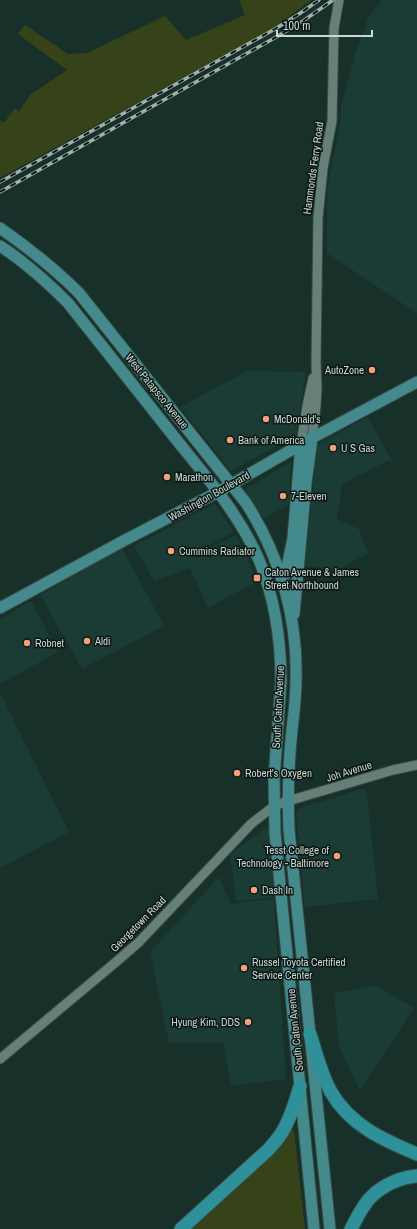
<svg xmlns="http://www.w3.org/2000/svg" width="417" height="1229" viewBox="0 0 417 1229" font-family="'Archivo Narrow',sans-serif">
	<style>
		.built { fill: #1a3c34 }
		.green { fill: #364319 }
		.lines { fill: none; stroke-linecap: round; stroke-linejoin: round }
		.minor-casing { stroke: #364a45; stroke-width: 11 }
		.major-casing { stroke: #364a45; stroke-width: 13 }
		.highway-casing { stroke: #364a45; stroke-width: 15 }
		.minor { stroke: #668079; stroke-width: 9 }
		.major { stroke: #448a8c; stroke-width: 11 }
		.highway { stroke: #2e9098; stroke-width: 13 }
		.rail-casing { stroke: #a0b0ac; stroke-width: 3.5 }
		.rail { stroke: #0b1613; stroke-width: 2; stroke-dasharray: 6; stroke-linecap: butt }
		.poi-dot { fill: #f1a17c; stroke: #0b1613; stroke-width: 1.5 }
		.labels { text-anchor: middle; stroke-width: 3; stroke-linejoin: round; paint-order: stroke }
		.street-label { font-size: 11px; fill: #c9d7d3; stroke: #0b1613 }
		.poi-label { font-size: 11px; fill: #c9d7d3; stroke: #0b1613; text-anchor: start }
	</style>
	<rect width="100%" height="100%" fill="#18302a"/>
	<path class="built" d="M 382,0 L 417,0 L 417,313 L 327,253 L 327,209 L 328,185 L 340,125 L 341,105 L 356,52 L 369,16 Z
		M 247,371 L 306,372 L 296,436 L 231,471 L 180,407 Z
		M 367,417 L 391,459 L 342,484 L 337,519 L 359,529 L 368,553 L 339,569 L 305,566 L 317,445 Z
		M 291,462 L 289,505 L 262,519 L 243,490 Z
		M 215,504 L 234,532 L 192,554 L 176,524 Z
		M 176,524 L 193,556 L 236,535 L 258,581 L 208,608 L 190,568 L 154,581 L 134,546 Z
		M 122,548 L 164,626 L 82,669 L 40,595 Z
		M 31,601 L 58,652 L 0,684 L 0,619 Z
		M 0,692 L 69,832 L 0,868 Z
		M 362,789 L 364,789 L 367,794 L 378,899 L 305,907 L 296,813 L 300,808 Z
		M 269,825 L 275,897 L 236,901 L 230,854 Z
		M 219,877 L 231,904 L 274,899 L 286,1079 L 231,1086 L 223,1043 L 169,1043 L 150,952 Z
		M 376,985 L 414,1008 L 360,1091 L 339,1047 L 334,993 Z"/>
	<path class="green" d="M 239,0 L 312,0 L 270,30 L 0,178 L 0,120 L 4,123 L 15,108 L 19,111 L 30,95 L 67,70 L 18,34 L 25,25 L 68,54 L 87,53 L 165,16 L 186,40 L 245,15 Z
		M 294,1130 L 305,1229 L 188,1229 L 288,1131 Z"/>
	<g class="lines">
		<defs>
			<path id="minor" d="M 312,438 L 316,406 L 317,388 L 316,363 L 318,218 L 323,168 L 332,121 L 334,28 L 339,0
				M 301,444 L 307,406 L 313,378
				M 0,1059 L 116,962 L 139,942 L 251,824 L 274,806 L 288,801 L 393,770 L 417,765"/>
			<path id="major" d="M 0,228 C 30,249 53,267 79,293 L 246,503 C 280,556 298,618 296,681 C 296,706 291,730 290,754 C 288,779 288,804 289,830 L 330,1229
				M 0,246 C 25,262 47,282 68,303 C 105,350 142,396 179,443 C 209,480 240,516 259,560 C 275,599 281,641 281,682 L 274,779 L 275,833 L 314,1229
				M 283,580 L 288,562 L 293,538 L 301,444
				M 0,608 L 125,540 L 218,492 L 312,438 L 417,382
				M 294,614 L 306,483 L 312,438"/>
			<path id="highway" d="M 310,1034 C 316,1053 321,1074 331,1092 C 350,1125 383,1140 417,1154
				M 181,1229 L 268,1150 C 275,1142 281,1136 285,1127 C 292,1114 296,1100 300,1086
				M 351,1229 C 357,1218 362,1206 371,1197 C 383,1185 401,1177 417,1176"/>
		</defs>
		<use href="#minor" class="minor-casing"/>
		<use href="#major" class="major-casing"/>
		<use href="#highway" class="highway-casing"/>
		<use href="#minor" class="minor"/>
		<use href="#major" class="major"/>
		<use href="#highway" class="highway"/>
		<defs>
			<path id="rail" d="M 0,182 L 275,29 L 299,14 L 319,0
				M 0,192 L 278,36 L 303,21 L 333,0"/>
		</defs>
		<use href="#rail" class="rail-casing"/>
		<use href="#rail" class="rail"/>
	</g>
	<g class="poi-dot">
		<circle cx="372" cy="370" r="4"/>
		<circle cx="266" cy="419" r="4"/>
		<circle cx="230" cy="440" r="4"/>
		<circle cx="333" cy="448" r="4"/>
		<circle cx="167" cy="477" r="4"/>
		<circle cx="283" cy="496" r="4"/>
		<circle cx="171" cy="551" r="4"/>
		<rect x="253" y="574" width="8" height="8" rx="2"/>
		<circle cx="87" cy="641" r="4"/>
		<circle cx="27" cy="643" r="4"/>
		<circle cx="237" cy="773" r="4"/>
		<circle cx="337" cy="856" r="4"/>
		<circle cx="254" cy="890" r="4"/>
		<circle cx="244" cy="968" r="4"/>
		<circle cx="248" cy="1022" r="4"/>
	</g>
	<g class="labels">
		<g class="street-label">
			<text transform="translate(313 168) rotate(-82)" y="4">Hammonds Ferry Road</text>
			<text transform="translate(157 391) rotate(51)" y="4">West Patapsco Avenue</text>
			<text transform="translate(209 496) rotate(-29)" y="4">Washington Boulevard</text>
			<text transform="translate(278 707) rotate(-87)" y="4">South Caton Avenue</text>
			<text transform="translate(349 771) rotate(-17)" y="4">Joh Avenue</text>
			<text transform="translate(138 924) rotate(-45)" y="4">Georgetown Road</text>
			<text transform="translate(295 1030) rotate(-96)" y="4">South Caton Avenue</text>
		</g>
		<g class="poi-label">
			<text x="364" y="374" text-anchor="end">AutoZone</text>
			<text x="274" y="423">McDonald's</text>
			<text x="238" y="444">Bank of America</text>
			<text x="341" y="452">U S Gas</text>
			<text x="175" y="481">Marathon</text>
			<text x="291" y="500">7-Eleven</text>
			<text x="179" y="555">Cummins Radiator</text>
			<text x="265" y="576">Caton Avenue &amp; James<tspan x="265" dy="13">Street Northbound</tspan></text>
			<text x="95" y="645">Aldi</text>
			<text x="35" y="647">Robnet</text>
			<text x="245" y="777">Robert's Oxygen</text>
			<text x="329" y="854" text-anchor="end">Tesst College of<tspan x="329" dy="13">Technology - Baltimore</tspan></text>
			<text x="262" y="894">Dash In</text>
			<text x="252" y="966">Russel Toyota Certified<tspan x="252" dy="13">Service Center</tspan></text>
			<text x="240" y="1026" text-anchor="end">Hyung Kim, DDS</text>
		</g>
	</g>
	<path d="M277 30v6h95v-6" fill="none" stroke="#c9d7d3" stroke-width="2"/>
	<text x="283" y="30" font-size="12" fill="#c9d7d3" stroke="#0b1613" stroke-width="3" paint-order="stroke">100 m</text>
</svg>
